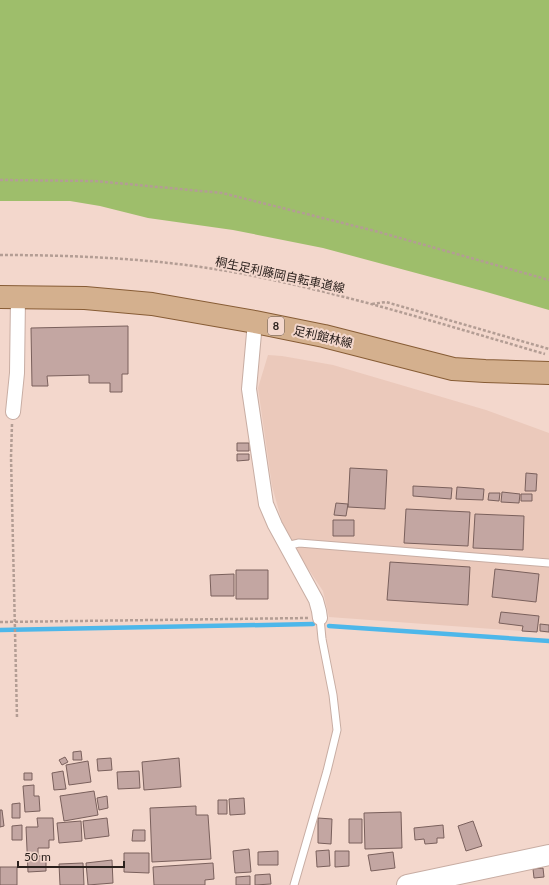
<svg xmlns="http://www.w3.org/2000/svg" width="549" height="885" viewBox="0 0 549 885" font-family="Lato,'Noto Sans JP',sans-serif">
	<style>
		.built { fill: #ebc9bb }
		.green { fill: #9ebe6b }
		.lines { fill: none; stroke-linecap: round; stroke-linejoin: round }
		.stream { stroke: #4db7ea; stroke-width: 4.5 }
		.building { fill: #c3a6a2; stroke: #7a605c }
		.lane-casing { stroke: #c8ada3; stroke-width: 9 }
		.street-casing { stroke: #c8ada3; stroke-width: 16 }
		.secondary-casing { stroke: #c8ada3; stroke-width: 22 }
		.primary-casing { stroke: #875c35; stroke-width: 24 }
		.path { stroke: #b39d94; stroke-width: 2.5; stroke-dasharray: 3 2; stroke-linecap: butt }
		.lane { stroke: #fff; stroke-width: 7 }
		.street { stroke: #fff; stroke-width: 14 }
		.secondary { stroke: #fff; stroke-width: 20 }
		.primary { stroke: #d4b08e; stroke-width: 22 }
		.labels { text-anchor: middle; stroke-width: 4; stroke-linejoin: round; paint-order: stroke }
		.shield { fill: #f3d7cc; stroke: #675852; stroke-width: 1 }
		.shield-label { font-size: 11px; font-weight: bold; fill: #2b211d }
		.street-label { font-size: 12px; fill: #2b211d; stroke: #f3d7cc }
	</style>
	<rect width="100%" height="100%" fill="#f3d7cc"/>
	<path class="built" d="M 268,355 L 282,356 L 333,365 L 486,410 L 549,433 L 549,633 L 329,617 L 323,591 L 299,555 L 282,522 L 272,486 L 258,388 Z"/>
	<path class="green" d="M 0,0 L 549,0 L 549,310 L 483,291 L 323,248 L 233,230 L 148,218 L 100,206 L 70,201 L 0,201 Z"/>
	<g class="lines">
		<path class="stream" d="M 329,626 L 549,641
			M 0,630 L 313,624"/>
	</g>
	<path class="building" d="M 128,326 L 128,374 L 122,374 L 122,392 L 110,392 L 110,383 L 89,383 L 89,375 L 47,376 L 48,386 L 32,386 L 31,328 Z
		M 237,443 L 249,443 L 249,451 L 237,451 Z
		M 237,454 L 249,454 L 249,460 L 237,461 Z
		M 350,468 L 387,470 L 385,509 L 348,507 Z
		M 526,473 L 537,474 L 536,491 L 525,491 Z
		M 413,486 L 452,488 L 451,499 L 413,496 Z
		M 457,487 L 484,489 L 483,500 L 456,499 Z
		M 502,492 L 520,494 L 519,503 L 501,502 Z
		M 489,493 L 500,493 L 499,501 L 488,500 Z
		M 521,494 L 532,494 L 532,501 L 521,501 Z
		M 336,503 L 348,504 L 346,516 L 334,515 Z
		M 406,509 L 470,512 L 468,546 L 404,543 Z
		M 475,514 L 524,516 L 523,550 L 473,548 Z
		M 333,520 L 354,520 L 354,536 L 333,536 Z
		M 390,562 L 470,567 L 468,605 L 387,600 Z
		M 495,569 L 539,574 L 536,602 L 492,597 Z
		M 236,570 L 268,570 L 268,599 L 236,599 Z
		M 234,574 L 234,596 L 211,596 L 210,575 Z
		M 501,612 L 539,616 L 537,632 L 522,631 L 523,626 L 499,623 Z
		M 540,624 L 549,625 L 549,632 L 540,631 Z
		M 81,751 L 82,760 L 73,760 L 73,752 Z
		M 65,757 L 68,762 L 62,765 L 59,760 Z
		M 111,758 L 112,770 L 98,771 L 97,759 Z
		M 179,758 L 181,787 L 144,790 L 142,762 Z
		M 88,761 L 91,782 L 69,785 L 66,765 Z
		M 63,771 L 66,789 L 54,790 L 52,773 Z
		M 139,771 L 140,788 L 118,789 L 117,772 Z
		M 24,773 L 32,773 L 32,780 L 24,780 Z
		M 34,785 L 34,796 L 39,796 L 40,811 L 25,812 L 23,786 Z
		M 94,791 L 98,815 L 64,821 L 60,796 Z
		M 107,796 L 108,808 L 99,810 L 97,798 Z
		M 244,798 L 245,814 L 230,815 L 229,799 Z
		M 218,800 L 227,800 L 227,814 L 218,814 Z
		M 20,803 L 20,818 L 12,818 L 12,804 Z
		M 196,806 L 196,815 L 208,815 L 211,859 L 152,862 L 150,808 Z
		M 0,810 L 2,810 L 4,826 L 0,827 Z
		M 401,812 L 402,848 L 365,849 L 364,813 Z
		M 37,818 L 53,818 L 54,840 L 49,840 L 49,848 L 38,848 L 38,856 L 46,856 L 46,871 L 28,872 L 26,827 L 38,827 Z
		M 107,818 L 109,836 L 85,839 L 83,821 Z
		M 318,818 L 332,819 L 331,844 L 318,843 Z
		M 349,819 L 362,819 L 362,843 L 349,843 Z
		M 81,821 L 82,841 L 59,843 L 57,823 Z
		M 473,821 L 482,846 L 466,851 L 458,826 Z
		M 22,825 L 22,840 L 12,840 L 12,826 Z
		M 443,825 L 444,838 L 437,838 L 437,843 L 425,844 L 424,839 L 415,840 L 414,828 Z
		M 133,830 L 145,830 L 145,841 L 132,841 Z
		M 249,849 L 251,872 L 235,873 L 233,851 Z
		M 329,850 L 330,866 L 317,867 L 316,851 Z
		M 278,851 L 278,865 L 258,865 L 258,852 Z
		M 335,851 L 349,851 L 349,866 L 335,867 Z
		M 393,852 L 395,868 L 371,871 L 368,855 Z
		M 124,853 L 149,853 L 149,873 L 124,872 Z
		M 112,860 L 113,883 L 88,885 L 86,863 Z
		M 83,863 L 84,885 L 60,885 L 59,864 Z
		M 213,863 L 214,879 L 205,880 L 205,885 L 154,885 L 153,867 Z
		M 0,867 L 17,867 L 17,885 L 0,885 Z
		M 543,868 L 544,877 L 534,878 L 533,869 Z
		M 270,874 L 271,884 L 255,885 L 255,875 Z
		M 250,876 L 250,885 L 236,885 L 236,877 Z"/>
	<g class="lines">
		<defs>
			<path id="lane" d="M 286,546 L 299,543 L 549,563
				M 294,885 L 327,771 L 337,730 L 333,695 L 322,639 L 320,618"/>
			<path id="street" d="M 255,322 L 249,389 L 266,504 L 275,525 L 316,600 L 319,611 L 320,618
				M 13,412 L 17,373 L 18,297"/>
			<path id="secondary" d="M 407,885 L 549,855"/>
			<path id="primary" d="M 0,297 L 85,298 L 152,304 L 255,322 L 324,336 L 453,369 L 485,371 L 549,373"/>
		</defs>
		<use href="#lane" class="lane-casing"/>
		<use href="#street" class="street-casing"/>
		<use href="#secondary" class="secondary-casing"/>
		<use href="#primary" class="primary-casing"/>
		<path class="path" d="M 0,180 L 95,181 L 222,193 L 375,231 L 549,280
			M 0,255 C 81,255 164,259 244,274 C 346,294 445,325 545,354
			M 372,304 L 386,302 L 549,349
			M 12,424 L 11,457 L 17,718
			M 0,622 L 308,618"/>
		<use href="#lane" class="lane"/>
		<use href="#street" class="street"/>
		<use href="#secondary" class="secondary"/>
		<use href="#primary" class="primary"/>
	</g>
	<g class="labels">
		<rect class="shield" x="268" y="317" width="16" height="18" rx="3"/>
		<g class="shield-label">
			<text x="276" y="330">8</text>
		</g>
		<g class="street-label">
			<text transform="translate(280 275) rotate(12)" y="4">桐生足利藤岡自転車道線</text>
			<text transform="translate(323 337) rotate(13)" y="4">足利館林線</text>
		</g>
	</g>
	<path d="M18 861v6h106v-6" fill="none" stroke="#2b211d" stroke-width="2"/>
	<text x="24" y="861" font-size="12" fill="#2b211d" stroke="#f3d7cc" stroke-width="3" paint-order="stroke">50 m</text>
</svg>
